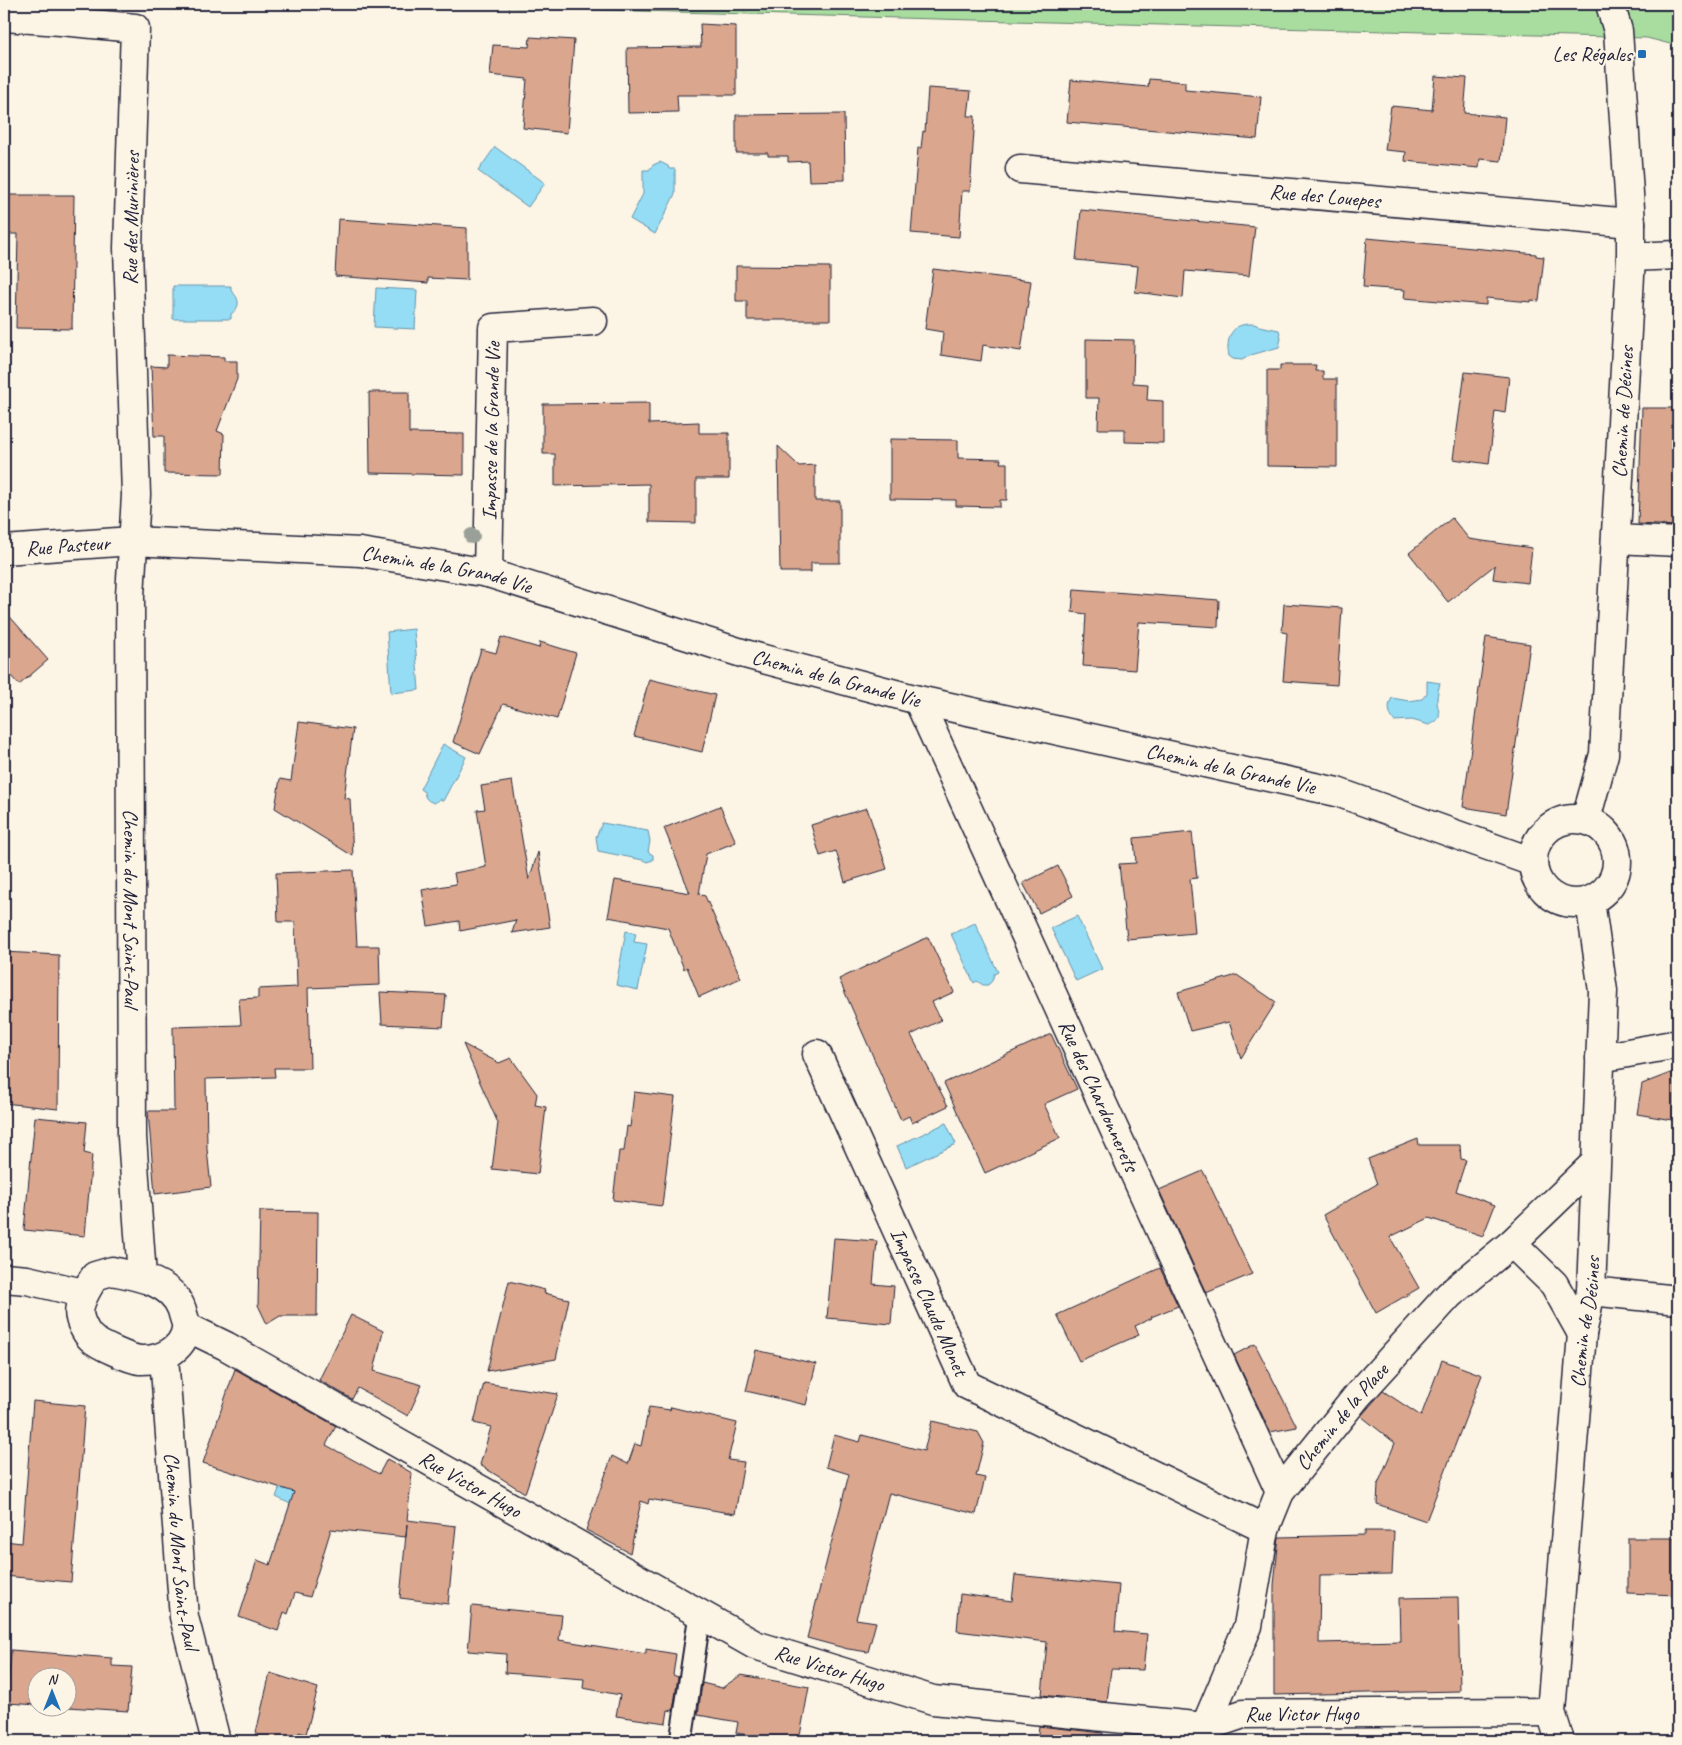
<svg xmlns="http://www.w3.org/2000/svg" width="1682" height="1745" viewBox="0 0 1682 1745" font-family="Caveat,sans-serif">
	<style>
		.green { fill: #a9dd9f; stroke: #66806d }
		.water { fill: #94ddf5; stroke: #6692ab }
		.building { fill: #daa78e; stroke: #22223b }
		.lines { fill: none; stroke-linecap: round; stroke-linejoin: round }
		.lane-casing { stroke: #22223b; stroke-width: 25 }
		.street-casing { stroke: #22223b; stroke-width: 31 }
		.secondary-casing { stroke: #22223b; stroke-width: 31 }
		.lane { stroke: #fcf5e5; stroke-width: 21 }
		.street { stroke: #fcf5e5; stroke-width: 28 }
		.secondary { stroke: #fcf5e5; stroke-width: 28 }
		.tree { fill: #9aa098 }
		.poi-dot { fill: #1f6fb2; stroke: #fcf5e5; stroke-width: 2 }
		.labels { text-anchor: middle; stroke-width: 4.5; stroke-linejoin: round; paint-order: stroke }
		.poi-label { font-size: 21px; fill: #22223b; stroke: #fcf5e5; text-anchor: end }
		.street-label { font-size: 21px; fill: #22223b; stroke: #fcf5e5 }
	</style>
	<rect width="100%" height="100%" fill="#fcf5e5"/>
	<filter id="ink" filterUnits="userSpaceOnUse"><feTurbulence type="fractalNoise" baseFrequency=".02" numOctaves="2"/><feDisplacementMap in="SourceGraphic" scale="10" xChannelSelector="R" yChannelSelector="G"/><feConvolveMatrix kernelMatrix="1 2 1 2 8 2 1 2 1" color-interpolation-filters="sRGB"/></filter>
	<g filter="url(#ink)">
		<path class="green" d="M 377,4 L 1678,4 L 1678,46 L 1647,38 Z"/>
		<path class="water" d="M 495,147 L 545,183 L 528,207 L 478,171 Z
			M 660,162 L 668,166 L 669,169 L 675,169 L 675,194 L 655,234 L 630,219 L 643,194 L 643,170 L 649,170 L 653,165 Z
			M 173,286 L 231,286 L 231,291 C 240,298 241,307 231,314 L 231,319 L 173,319 Z
			M 376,288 L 417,290 L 415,329 L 374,327 Z
			M 1254,324 L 1259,326 L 1279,330 L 1281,338 L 1279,347 L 1251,355 L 1242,360 L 1233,359 L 1229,356 C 1226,345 1229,328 1242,325 C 1246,324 1250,324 1254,324 Z
			M 414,629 L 419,690 L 391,693 L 387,632 Z
			M 1427,681 L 1440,683 C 1439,688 1437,694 1437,700 C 1437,712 1446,718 1429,725 L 1412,720 L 1394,721 C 1389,714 1387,706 1392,698 L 1409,701 L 1422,699 L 1427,693 Z
			M 443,744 L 466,757 L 443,801 L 440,799 L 434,803 C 428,801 425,799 424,792 L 420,789 Z
			M 602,823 L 648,831 L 650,841 L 648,852 L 653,855 L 653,860 L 647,862 L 643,860 L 598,851 L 596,837 Z
			M 1077,916 L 1102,969 L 1076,981 L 1051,928 Z
			M 975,923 L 998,972 L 994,974 L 992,981 L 988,985 L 983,985 L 977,981 L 974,983 L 951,934 Z
			M 626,931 L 636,933 L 634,942 L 647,944 L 638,990 L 616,985 Z
			M 946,1123 L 956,1144 L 906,1167 L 897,1146 Z
			M 281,1484 L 333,1509 L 327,1522 L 276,1497 Z"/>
		<path class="building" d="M 700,24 L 736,26 L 736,95 L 677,95 L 678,112 L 628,113 L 627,48 L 701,47 Z
			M 530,37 L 574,40 L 567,133 L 523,128 L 527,79 L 490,75 L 493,45 L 529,47 Z
			M 1435,76 L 1467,78 L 1464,113 L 1505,117 L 1501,161 L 1480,159 L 1479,168 L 1405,161 L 1406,152 L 1385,150 L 1391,106 L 1432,110 Z
			M 1149,79 L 1185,82 L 1185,90 L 1261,97 L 1257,139 L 1067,122 L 1071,80 L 1148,87 Z
			M 928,88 L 971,91 L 968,116 L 975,116 L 970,191 L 962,191 L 959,237 L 911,233 L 918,148 L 921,148 L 923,131 L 925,132 Z
			M 844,114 L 845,180 L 809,181 L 808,161 L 788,162 L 788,156 L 768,156 L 768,153 L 736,153 L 736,115 Z
			M 5,195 L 74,195 L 72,329 L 16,328 L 18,234 L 5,234 Z
			M 1081,210 L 1255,227 L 1249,276 L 1185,271 L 1183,298 L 1135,292 L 1138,266 L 1076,260 Z
			M 338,219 L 467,228 L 467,280 L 428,278 L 428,283 L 335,276 Z
			M 1367,238 L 1536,254 L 1536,256 L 1544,257 L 1539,301 L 1531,300 L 1531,302 L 1486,298 L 1486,305 L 1404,298 L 1405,290 L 1363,287 Z
			M 736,266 L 830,267 L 830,320 L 747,320 L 747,301 L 736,301 Z
			M 933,269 L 1031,281 L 1021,351 L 983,345 L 981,361 L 941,355 L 943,332 L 925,329 Z
			M 1086,339 L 1134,340 L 1133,383 L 1148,384 L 1147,400 L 1163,401 L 1163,443 L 1125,442 L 1125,429 L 1098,429 L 1099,398 L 1086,398 Z
			M 167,355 L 224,357 L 224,361 L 237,361 L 237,379 L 217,431 L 224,434 L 223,474 L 164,473 L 164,436 L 154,436 L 151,366 L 167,367 Z
			M 1280,365 L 1316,365 L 1315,371 L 1323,371 L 1323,379 L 1337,379 L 1337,467 L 1267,466 L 1267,370 L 1280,370 Z
			M 1465,372 L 1509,377 L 1505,413 L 1495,411 L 1489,464 L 1453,459 Z
			M 369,392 L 409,392 L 409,433 L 464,434 L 464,475 L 370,473 Z
			M 649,403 L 649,424 L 699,422 L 699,433 L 729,433 L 729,479 L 696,479 L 696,523 L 649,522 L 649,484 L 555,486 L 555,454 L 543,454 L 543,404 Z
			M 1642,408 L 1673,408 L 1678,478 L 1678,526 L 1638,524 Z
			M 890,439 L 958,440 L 958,458 L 1001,459 L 1000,463 L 1007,463 L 1007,500 L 1000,500 L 1000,507 L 956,506 L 956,500 L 890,499 Z
			M 778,446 L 799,466 L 815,465 L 815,501 L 840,501 L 840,563 L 811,563 L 811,572 L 780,572 Z
			M 1452,518 L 1469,539 L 1532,548 L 1528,583 L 1493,579 L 1495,565 L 1448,602 L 1409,553 Z
			M 1074,589 L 1219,600 L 1218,627 L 1139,622 L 1135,670 L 1083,666 L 1086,614 L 1072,612 Z
			M 1284,604 L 1342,608 L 1337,685 L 1283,681 L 1287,633 L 1282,632 Z
			M 4,610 L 48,660 L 19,685 L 4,668 Z
			M 501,637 L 539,648 L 540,642 L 576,653 L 557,719 L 503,704 L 480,754 L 453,742 L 481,649 L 496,653 Z
			M 1486,637 L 1530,644 L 1506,814 L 1463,807 Z
			M 649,679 L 715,695 L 702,752 L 634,736 Z
			M 299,722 L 353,729 L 344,798 L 350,799 L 353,856 L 275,808 L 280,779 L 291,781 Z
			M 512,781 L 529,880 L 538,852 L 550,927 L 512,933 L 516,920 L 460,931 L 459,921 L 428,926 L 422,890 L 456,884 L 454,873 L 486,867 L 477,810 L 485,809 L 481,786 Z
			M 720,806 L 736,842 L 706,854 L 699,894 L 705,896 L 741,978 L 699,997 L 687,967 L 684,969 L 668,928 L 608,917 L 615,880 L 690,893 L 664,828 Z
			M 867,808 L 887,869 L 845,882 L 836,851 L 820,856 L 811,825 Z
			M 1192,832 L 1197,878 L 1190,879 L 1195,933 L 1127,939 L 1119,864 L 1136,863 L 1134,838 Z
			M 1058,866 L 1073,896 L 1039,913 L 1023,883 Z
			M 353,870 L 357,946 L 379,946 L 380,985 L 308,988 L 310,1068 L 274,1068 L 275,1077 L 206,1079 L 207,1149 L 211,1187 L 155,1194 L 148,1111 L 174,1111 L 173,1027 L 241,1025 L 239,999 L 258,998 L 258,989 L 297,987 L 295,922 L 278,922 L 276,873 Z
			M 928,937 L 954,992 L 932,1002 L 941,1020 L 911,1035 L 948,1106 L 912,1123 L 909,1116 L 901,1120 L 839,979 Z
			M 4,952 L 59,955 L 58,1109 L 4,1103 Z
			M 1237,975 L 1276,1002 L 1241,1058 L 1229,1022 L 1190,1031 L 1178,992 Z
			M 380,992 L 446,995 L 443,1027 L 382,1024 Z
			M 1051,1034 L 1077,1089 L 1044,1104 L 1060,1138 L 985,1173 L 944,1083 Z
			M 463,1044 L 499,1063 L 511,1058 L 537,1094 L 535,1105 L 546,1107 L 538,1174 L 492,1169 L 498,1123 Z
			M 1678,1070 L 1678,1121 L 1637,1114 L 1642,1084 Z
			M 634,1092 L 675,1097 L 662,1206 L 613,1200 L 619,1151 L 624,1151 L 627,1126 L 630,1127 Z
			M 35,1117 L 87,1122 L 84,1153 L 92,1155 L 85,1236 L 24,1230 Z
			M 1418,1139 L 1419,1145 L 1460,1145 L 1461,1159 L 1466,1160 L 1456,1191 L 1495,1205 L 1483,1236 L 1429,1218 L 1390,1237 L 1419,1288 L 1376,1313 L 1323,1215 L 1377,1184 L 1368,1159 Z
			M 1203,1171 L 1252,1274 L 1206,1293 L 1159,1190 Z
			M 260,1211 L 318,1212 L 317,1316 L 280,1316 L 267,1324 L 258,1305 Z
			M 834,1238 L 877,1241 L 873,1284 L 894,1286 L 891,1324 L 827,1318 Z
			M 1160,1268 L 1178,1306 L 1151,1317 L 1152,1318 L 1135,1326 L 1139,1335 L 1079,1361 L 1057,1315 Z
			M 509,1281 L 545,1290 L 544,1293 L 569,1299 L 556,1359 L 487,1371 Z
			M 351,1315 L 383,1331 L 374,1371 L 422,1385 L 408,1416 L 358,1388 L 352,1399 L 319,1380 Z
			M 1255,1344 L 1297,1427 L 1270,1432 L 1234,1355 Z
			M 756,1350 L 816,1364 L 806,1405 L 746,1391 Z
			M 1442,1360 L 1482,1375 L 1426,1521 L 1377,1504 L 1378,1484 L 1395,1443 L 1361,1416 L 1383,1391 L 1421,1416 Z
			M 235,1369 L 336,1426 L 326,1445 L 379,1474 L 387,1459 L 412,1473 L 407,1520 L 456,1526 L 448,1604 L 400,1598 L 407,1524 L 406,1537 L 331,1529 L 310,1597 L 295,1593 L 288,1614 L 284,1612 L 278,1631 L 239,1617 L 257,1560 L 270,1565 L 294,1492 L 203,1463 Z
			M 484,1383 L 558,1394 L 525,1493 L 480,1465 L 491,1427 L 474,1423 Z
			M 33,1401 L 85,1406 L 71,1582 L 4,1576 L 4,1541 L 22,1543 Z
			M 649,1407 L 670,1410 L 671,1407 L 737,1423 L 728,1460 L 744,1462 L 735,1514 L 649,1499 L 648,1504 L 641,1501 L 630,1553 L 586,1530 L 612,1456 L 628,1464 L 635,1444 L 641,1446 Z
			M 932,1421 L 978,1432 L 984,1443 L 976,1476 L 985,1478 L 976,1514 L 889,1493 L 856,1619 L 876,1622 L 868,1652 L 848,1649 L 807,1638 L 849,1474 L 826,1467 L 834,1435 L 860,1442 L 862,1435 L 924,1451 Z
			M 1365,1531 L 1394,1531 L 1392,1574 L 1320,1575 L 1319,1643 L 1400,1641 L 1399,1598 L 1458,1597 L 1460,1691 L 1274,1695 L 1274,1585 L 1279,1537 L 1365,1535 Z
			M 1628,1538 L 1678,1538 L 1678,1595 L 1628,1593 Z
			M 1015,1575 L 1119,1585 L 1115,1631 L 1147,1634 L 1143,1670 L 1111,1669 L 1107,1702 L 1042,1695 L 1047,1642 L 957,1631 L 960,1594 L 1012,1601 Z
			M 472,1606 L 562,1615 L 559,1640 L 646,1654 L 646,1649 L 676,1654 L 673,1675 L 678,1677 L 673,1711 L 668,1710 L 666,1723 L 616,1716 L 620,1695 L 583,1688 L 584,1679 L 505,1673 L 506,1654 L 468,1651 Z
			M 11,1650 L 112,1658 L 112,1666 L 132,1667 L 128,1711 L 68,1707 L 68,1678 L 38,1678 L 38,1705 L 7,1703 Z
			M 270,1673 L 318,1688 L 306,1734 L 299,1732 L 297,1741 L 254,1741 Z
			M 741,1675 L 809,1687 L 799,1741 L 784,1741 L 736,1733 L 738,1722 L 698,1715 L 702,1683 L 722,1688 Z
			M 1039,1726 L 1103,1733 L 1102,1741 L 1037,1741 Z"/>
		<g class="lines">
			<defs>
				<path id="lane" d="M 681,1741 L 700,1614"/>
				<g id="street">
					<path id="s1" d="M 4,17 L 61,21 L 135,28 L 128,248 L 136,495 L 130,596 L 132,1137 L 142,1276"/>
					<path id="s2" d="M 1020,169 L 1631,223"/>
					<path d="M 1631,257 L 1678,255"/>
					<path d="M 1616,539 L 1678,542"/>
					<path id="s3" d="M 488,573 L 493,328 L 593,321"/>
					<path id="s4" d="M 918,700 L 1280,1492"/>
					<path id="s5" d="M 817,1054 L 967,1385 L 1265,1529"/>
					<path d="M 112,1271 C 138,1276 173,1282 182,1310 C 183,1316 187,1323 186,1329 C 183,1350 160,1361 140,1360 C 130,1359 98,1345 91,1338 C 87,1335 81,1323 80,1318 C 76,1305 88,1287 95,1276 Z"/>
					<path d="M 4,1278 L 27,1280 L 83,1293"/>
					<path d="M 1591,1291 L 1678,1300"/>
					<path id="s6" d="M 187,1327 L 226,1346 L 755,1645 L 933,1700 L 1205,1727"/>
					<path id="s7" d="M 164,1357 L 184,1617 L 216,1741"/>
				</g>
				<g id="secondary">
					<path id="s8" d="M 4,550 L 132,541 L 360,552 L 488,573 L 745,654 L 918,700 L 1337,792 L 1533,862"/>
					<circle cx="1575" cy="861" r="42"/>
					<path id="s9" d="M 1586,819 L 1604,754 L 1631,257 L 1631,223 L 1618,31 L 1610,4"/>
					<path d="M 1600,1058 L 1678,1044"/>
					<path d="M 1512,1243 L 1554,1284 L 1582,1334"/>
					<path id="s10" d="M 1205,1727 L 1243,1714 L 1551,1712"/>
					<path id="s11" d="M 1202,1741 L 1205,1727 L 1248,1626 L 1265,1529 L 1280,1492 L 1358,1395 L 1449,1295 L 1512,1243 L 1595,1163"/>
					<path id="s12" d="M 1560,1741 L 1551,1712 L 1582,1334 L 1591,1291 L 1603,991 L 1590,901"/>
				</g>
			</defs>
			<use href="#lane" class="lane-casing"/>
			<use href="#street" class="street-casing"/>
			<use href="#secondary" class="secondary-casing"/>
			<use href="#lane" class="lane"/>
			<use href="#street" class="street"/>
			<use href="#secondary" class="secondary"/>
		</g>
		<circle class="tree" cx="472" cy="536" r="8"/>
	</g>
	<rect class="poi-dot" x="1637" y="49" width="10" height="10" rx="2.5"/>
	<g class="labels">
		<g class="poi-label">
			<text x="1632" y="61">Les Régales</text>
		</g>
		<g class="street-label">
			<text dy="7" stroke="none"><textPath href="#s2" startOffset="306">Rue des Louepes</textPath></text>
			<text transform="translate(131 218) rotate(-89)" y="7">Rue des Murinières</text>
			<text dy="7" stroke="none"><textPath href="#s9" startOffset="410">Chemin de Décines</textPath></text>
			<text dy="7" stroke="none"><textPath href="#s3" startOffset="142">Impasse de la Grande Vie</textPath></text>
			<text dy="7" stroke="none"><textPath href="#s8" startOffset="64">Rue Pasteur</textPath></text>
			<text dy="7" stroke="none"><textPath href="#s8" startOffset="445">Chemin de la Grande Vie</textPath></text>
			<text dy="7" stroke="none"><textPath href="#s8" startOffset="850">Chemin de la Grande Vie</textPath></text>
			<text dy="7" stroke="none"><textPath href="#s8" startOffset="1255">Chemin de la Grande Vie</textPath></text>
			<text dy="7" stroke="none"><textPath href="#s1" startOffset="1012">Chemin du Mont Saint-Paul</textPath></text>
			<text dy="7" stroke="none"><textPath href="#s4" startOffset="435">Rue des Chardonnerets</textPath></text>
			<text dy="7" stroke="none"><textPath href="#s5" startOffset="272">Impasse Claude Monet</textPath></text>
			<text dy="7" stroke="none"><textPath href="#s12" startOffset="422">Chemin de Décines</textPath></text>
			<text dy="7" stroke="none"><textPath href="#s11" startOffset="360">Chemin de la Place</textPath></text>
			<text dy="7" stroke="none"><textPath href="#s6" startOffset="324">Rue Victor Hugo</textPath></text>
			<text dy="7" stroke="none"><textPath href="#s7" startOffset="195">Chemin du Mont Saint-Paul</textPath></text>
			<text dy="7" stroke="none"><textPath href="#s6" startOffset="729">Rue Victor Hugo</textPath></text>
			<text dy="7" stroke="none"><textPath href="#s10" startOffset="99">Rue Victor Hugo</textPath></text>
		</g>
	</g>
	<rect width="1682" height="1745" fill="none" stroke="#fcf5e5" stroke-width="20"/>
	<rect x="10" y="10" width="1662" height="1725" fill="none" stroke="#22223b" stroke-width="2" filter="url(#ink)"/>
	<g transform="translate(52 1692)"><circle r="24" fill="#fcf5e5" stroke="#a5a1a1"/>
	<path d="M0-4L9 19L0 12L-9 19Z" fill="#1f6fb2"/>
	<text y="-8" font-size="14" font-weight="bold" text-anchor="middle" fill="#22223b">N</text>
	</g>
</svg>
